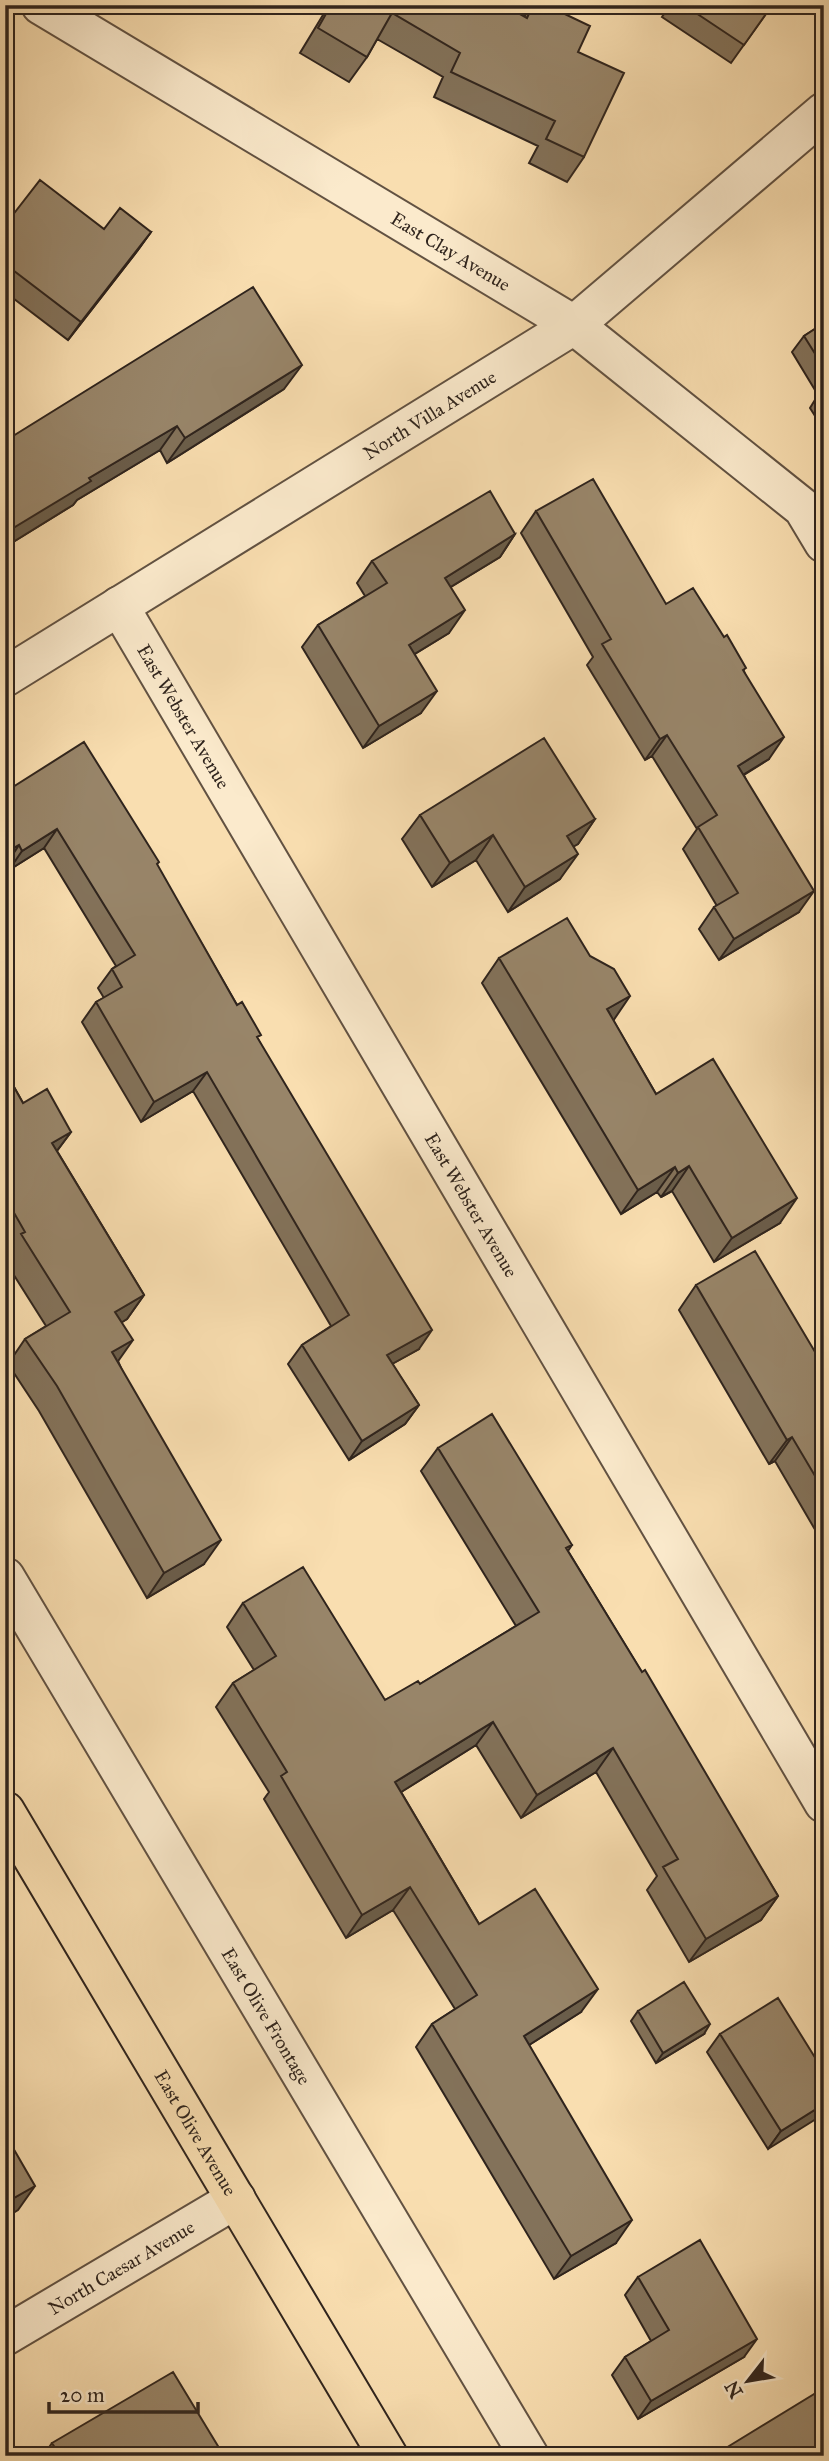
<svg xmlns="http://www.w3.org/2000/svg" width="829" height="2461" viewBox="0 0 829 2461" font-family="'IM FELL Great Primer',serif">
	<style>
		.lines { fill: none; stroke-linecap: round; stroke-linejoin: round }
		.minor-casing { stroke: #625242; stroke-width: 42 }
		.major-casing { stroke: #2f241d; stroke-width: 42 }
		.minor { stroke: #fbeacc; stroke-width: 38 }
		.major { stroke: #f9deb0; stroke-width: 38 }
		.wall { fill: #83725a; stroke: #2f241d; stroke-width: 2 }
		.shaded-wall { fill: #6a5d4a; stroke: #2f241d; stroke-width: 2 }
		.building { fill: #988569; stroke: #2f241d; stroke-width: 2 }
		.labels { text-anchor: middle; stroke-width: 7; stroke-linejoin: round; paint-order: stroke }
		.street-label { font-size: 19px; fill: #2f241d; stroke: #fbeacc }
	</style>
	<rect width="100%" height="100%" fill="#f9deb0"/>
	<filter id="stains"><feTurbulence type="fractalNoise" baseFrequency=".00286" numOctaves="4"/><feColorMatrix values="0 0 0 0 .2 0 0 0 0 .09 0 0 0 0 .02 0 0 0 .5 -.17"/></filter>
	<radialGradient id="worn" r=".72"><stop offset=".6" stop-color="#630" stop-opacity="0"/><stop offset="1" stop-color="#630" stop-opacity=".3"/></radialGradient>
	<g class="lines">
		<defs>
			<g id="minor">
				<path id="s1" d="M 41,5 L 574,325 L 803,508 L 824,543"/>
				<path id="s2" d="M 119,606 L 824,1803"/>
				<path id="s3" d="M 5,677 L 574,325 L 824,112"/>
				<path id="s4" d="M 5,1577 L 529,2456"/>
				<path id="s5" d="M 5,2336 L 236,2199"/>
			</g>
			<g id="major">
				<path id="s6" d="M 5,1811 L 388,2456"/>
			</g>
		</defs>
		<use href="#minor" class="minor-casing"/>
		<use href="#major" class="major-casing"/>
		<use href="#minor" class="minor"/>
		<use href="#major" class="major"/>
	</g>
	<path class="wall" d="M 318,5 L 504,5 L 524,17 L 531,5 L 546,5 L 578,52 L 584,157 L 567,182 L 529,163 L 538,146 L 434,97 L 443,77 L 377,39 L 367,57 L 349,82 L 300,53 L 326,10 Z
		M 670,5 L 760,5 L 768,11 L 731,63 L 662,17 Z
		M 5,225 L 104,229 L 151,232 L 138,250 L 68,340 L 5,292 Z
		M 824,323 L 824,430 L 810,408 L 818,395 L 792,352 L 804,336 Z
		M 284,389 L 167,463 L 160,450 L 77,500 L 73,505 L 5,547 L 5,441 Z
		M 536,511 L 666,604 L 744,671 L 769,759 L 744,775 L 799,912 L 719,960 L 699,929 L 714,907 L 717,906 L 683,849 L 697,829 L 652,756 L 645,760 L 587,665 L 593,657 L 521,533 Z
		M 515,534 L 500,557 L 451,587 L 449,633 L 415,654 L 421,713 L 363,748 L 302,647 L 318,625 L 365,596 L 357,583 L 372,561 Z
		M 5,792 L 157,866 L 237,1005 L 258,1039 L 419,1349 L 392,1364 L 419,1405 L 405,1424 L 349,1460 L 288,1364 L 302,1345 L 331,1326 L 193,1091 L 141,1122 L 82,1022 L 96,1002 L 104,998 L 98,988 L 112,969 L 116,966 L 44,848 L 9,870 L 6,865 Z
		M 420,815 L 595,819 L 578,844 L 573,846 L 560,879 L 508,912 L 476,860 L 432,887 L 402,839 Z
		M 499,958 L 613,1020 L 656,1094 L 780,1223 L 714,1262 L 672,1191 L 661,1197 L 657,1192 L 621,1214 L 482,983 Z
		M 5,1071 L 23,1103 L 71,1132 L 57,1151 L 144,1295 L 127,1319 L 122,1322 L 118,1361 L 204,1564 L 147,1598 L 39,1411 L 8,1364 L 25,1339 L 46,1326 L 5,1261 L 5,1257 L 7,1255 L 5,1252 Z
		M 696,1285 L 824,1367 L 824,1545 L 775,1461 L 769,1464 L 679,1310 Z
		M 438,1448 L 572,1545 L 568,1551 L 778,1896 L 761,1920 L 689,1962 L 647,1890 L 657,1876 L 596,1772 L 521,1818 L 476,1745 L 401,1792 L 479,1924 L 581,2012 L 529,2045 L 616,2243 L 554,2279 L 416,2047 L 432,2024 L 455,2009 L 393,1910 L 346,1938 L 264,1799 L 269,1792 L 216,1707 L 233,1683 L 254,1670 L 227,1627 L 243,1603 L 385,1700 L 420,1684 L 516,1626 L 421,1471 Z
		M 638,2011 L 704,2034 L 656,2063 L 631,2021 Z
		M 720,2034 L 824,2072 L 768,2149 L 707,2052 Z
		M 638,2277 L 744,2357 L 638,2419 L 612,2375 L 625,2357 L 651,2341 L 625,2295 Z
		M 52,2443 L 224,2456 L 43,2456 Z"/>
	<path class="shaded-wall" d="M 151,232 L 138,250 L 68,340 L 81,322 Z
		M 302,365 L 284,389 L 167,463 L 185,438 Z
		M 177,426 L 160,450 L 77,500 L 73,505 L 5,547 L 5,533 L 89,478 Z
		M 515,534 L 500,557 L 429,600 L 445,578 Z
		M 465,610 L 449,633 L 393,667 L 409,645 Z
		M 437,691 L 421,713 L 363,748 L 379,726 Z
		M 667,735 L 652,756 L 645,760 L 660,739 Z
		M 784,737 L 769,759 L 723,787 L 738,766 Z
		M 595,819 L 578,844 L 549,861 L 567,836 Z
		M 57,829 L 44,848 L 9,870 L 22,851 Z
		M 493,835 L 476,860 L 432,887 L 450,863 Z
		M 19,845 L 6,865 L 5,853 Z
		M 578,854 L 560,879 L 508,912 L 525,887 Z
		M 814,891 L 799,912 L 719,960 L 734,939 Z
		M 630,996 L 613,1021 L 607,1009 Z
		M 207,1072 L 193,1091 L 141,1122 L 154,1102 Z
		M 71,1132 L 53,1156 L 52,1143 Z
		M 689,1166 L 672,1191 L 661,1197 L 678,1173 Z
		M 675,1167 L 657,1192 L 621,1214 L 638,1190 Z
		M 797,1198 L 780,1223 L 714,1262 L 732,1238 Z
		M 144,1295 L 127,1319 L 98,1337 L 115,1312 Z
		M 432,1330 L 419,1349 L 374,1374 L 387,1355 Z
		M 133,1340 L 116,1364 L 112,1352 Z
		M 419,1405 L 405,1424 L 349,1460 L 362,1441 Z
		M 792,1437 L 775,1461 L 769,1464 L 787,1440 Z
		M 221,1540 L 204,1564 L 147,1598 L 164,1573 Z
		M 493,1722 L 476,1745 L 379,1806 L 395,1782 Z
		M 613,1748 L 596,1772 L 521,1818 L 537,1795 Z
		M 410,1887 L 393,1910 L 346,1938 L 362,1915 Z
		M 778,1896 L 761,1920 L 689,1962 L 706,1939 Z
		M 598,1989 L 581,2012 L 507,2059 L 524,2036 Z
		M 710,2024 L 704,2034 L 656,2063 L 663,2053 Z
		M 824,2104 L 824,2114 L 768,2149 L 781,2131 Z
		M 35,2186 L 18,2210 L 5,2218 L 5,2203 Z
		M 632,2220 L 616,2243 L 554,2279 L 571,2256 Z
		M 757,2339 L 744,2357 L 638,2419 L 651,2401 Z"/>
	<path class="building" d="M 331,5 L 504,5 L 527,18 L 533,5 L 546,5 L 590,26 L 578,52 L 624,73 L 584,157 L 546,139 L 555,121 L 451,72 L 460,53 L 392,13 L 367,57 L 318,28 Z
		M 684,5 L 760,5 L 768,11 L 744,45 Z
		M 40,180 L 104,229 L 120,208 L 151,232 L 81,322 L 5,264 L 5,225 Z
		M 253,287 L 302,365 L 185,438 L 177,426 L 89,478 L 91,481 L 5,533 L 5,441 Z
		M 824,323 L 824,368 L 804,336 Z
		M 593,479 L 666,604 L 693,588 L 724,637 L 727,635 L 746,668 L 743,670 L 784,737 L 738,766 L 814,891 L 734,939 L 714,907 L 738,893 L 698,827 L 717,815 L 667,735 L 660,739 L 602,644 L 611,639 L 536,511 Z
		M 490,491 L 515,534 L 445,578 L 465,610 L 409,645 L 437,691 L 379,726 L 318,625 L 387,583 L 372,561 Z
		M 544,738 L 595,819 L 567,836 L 578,854 L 525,887 L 493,835 L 450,863 L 420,815 Z
		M 84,742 L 159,862 L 157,864 L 237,1005 L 242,1002 L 261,1035 L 257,1037 L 432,1330 L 387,1355 L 419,1405 L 362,1441 L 302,1345 L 349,1315 L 207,1072 L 154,1102 L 96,1002 L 122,987 L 112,969 L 135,955 L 57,829 L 22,851 L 19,845 L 5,853 L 5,792 Z
		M 567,918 L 590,956 L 614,969 L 630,996 L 607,1009 L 656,1094 L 713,1059 L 797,1198 L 732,1238 L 689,1166 L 678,1173 L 675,1167 L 638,1190 L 499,958 Z
		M 5,1071 L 23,1103 L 47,1089 L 71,1132 L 52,1143 L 144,1295 L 115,1312 L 133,1340 L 112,1352 L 221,1540 L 164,1573 L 57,1386 L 25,1339 L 70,1312 L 21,1234 L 25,1232 L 5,1197 Z
		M 755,1251 L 824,1367 L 824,1491 L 792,1437 L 787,1440 L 696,1285 Z
		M 492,1414 L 572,1545 L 566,1548 L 642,1672 L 645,1670 L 778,1896 L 706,1939 L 663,1867 L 678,1859 L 613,1748 L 537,1795 L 493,1722 L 395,1782 L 479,1924 L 535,1889 L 598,1989 L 524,2036 L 632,2220 L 571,2256 L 432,2024 L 477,1995 L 410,1887 L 362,1915 L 281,1776 L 287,1772 L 233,1683 L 276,1656 L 243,1603 L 303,1567 L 385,1700 L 418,1681 L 420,1684 L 539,1612 L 438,1448 Z
		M 684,1982 L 710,2024 L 663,2053 L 638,2011 Z
		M 778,1998 L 824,2072 L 824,2104 L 781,2131 L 720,2034 Z
		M 5,2134 L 35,2186 L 5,2203 Z
		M 700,2240 L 757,2339 L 651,2401 L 625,2357 L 669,2330 L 638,2277 Z
		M 173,2372 L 224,2456 L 60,2456 L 52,2443 Z
		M 824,2388 L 824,2456 L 717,2456 L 716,2454 Z"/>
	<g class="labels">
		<g class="street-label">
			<text dy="7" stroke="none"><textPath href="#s1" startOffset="478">East Clay Avenue</textPath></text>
			<text dy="7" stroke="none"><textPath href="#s3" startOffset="499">North Villa Avenue</textPath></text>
			<text dy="7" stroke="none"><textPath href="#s2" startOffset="128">East Webster Avenue</textPath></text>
			<text dy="7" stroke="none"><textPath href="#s2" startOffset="695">East Webster Avenue</textPath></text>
			<text dy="7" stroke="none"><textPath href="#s4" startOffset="511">East Olive Frontage</textPath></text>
			<text dy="7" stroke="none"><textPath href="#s6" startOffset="374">East Olive Avenue</textPath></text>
			<text dy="7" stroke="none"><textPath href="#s5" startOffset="135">North Caesar Avenue</textPath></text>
		</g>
	</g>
	<rect width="829" height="2461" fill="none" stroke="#f9deb0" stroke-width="28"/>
	<rect x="7" y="7" width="815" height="2447" fill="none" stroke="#2f241d" stroke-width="3.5"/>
	<rect x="14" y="14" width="801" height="2433" fill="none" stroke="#2f241d" stroke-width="2"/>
	<g transform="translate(748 2381) rotate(239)" stroke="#fbeacc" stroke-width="5" paint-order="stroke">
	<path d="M0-5L12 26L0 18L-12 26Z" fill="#2f241d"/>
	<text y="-10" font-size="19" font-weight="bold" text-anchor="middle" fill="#2f241d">N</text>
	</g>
	<path d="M49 2402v10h149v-10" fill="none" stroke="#2f241d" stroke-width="3.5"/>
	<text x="60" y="2402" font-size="21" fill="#2f241d" stroke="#fbeacc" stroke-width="5" paint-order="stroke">20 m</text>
	<rect width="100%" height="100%" filter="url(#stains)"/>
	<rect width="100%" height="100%" fill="url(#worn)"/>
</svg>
